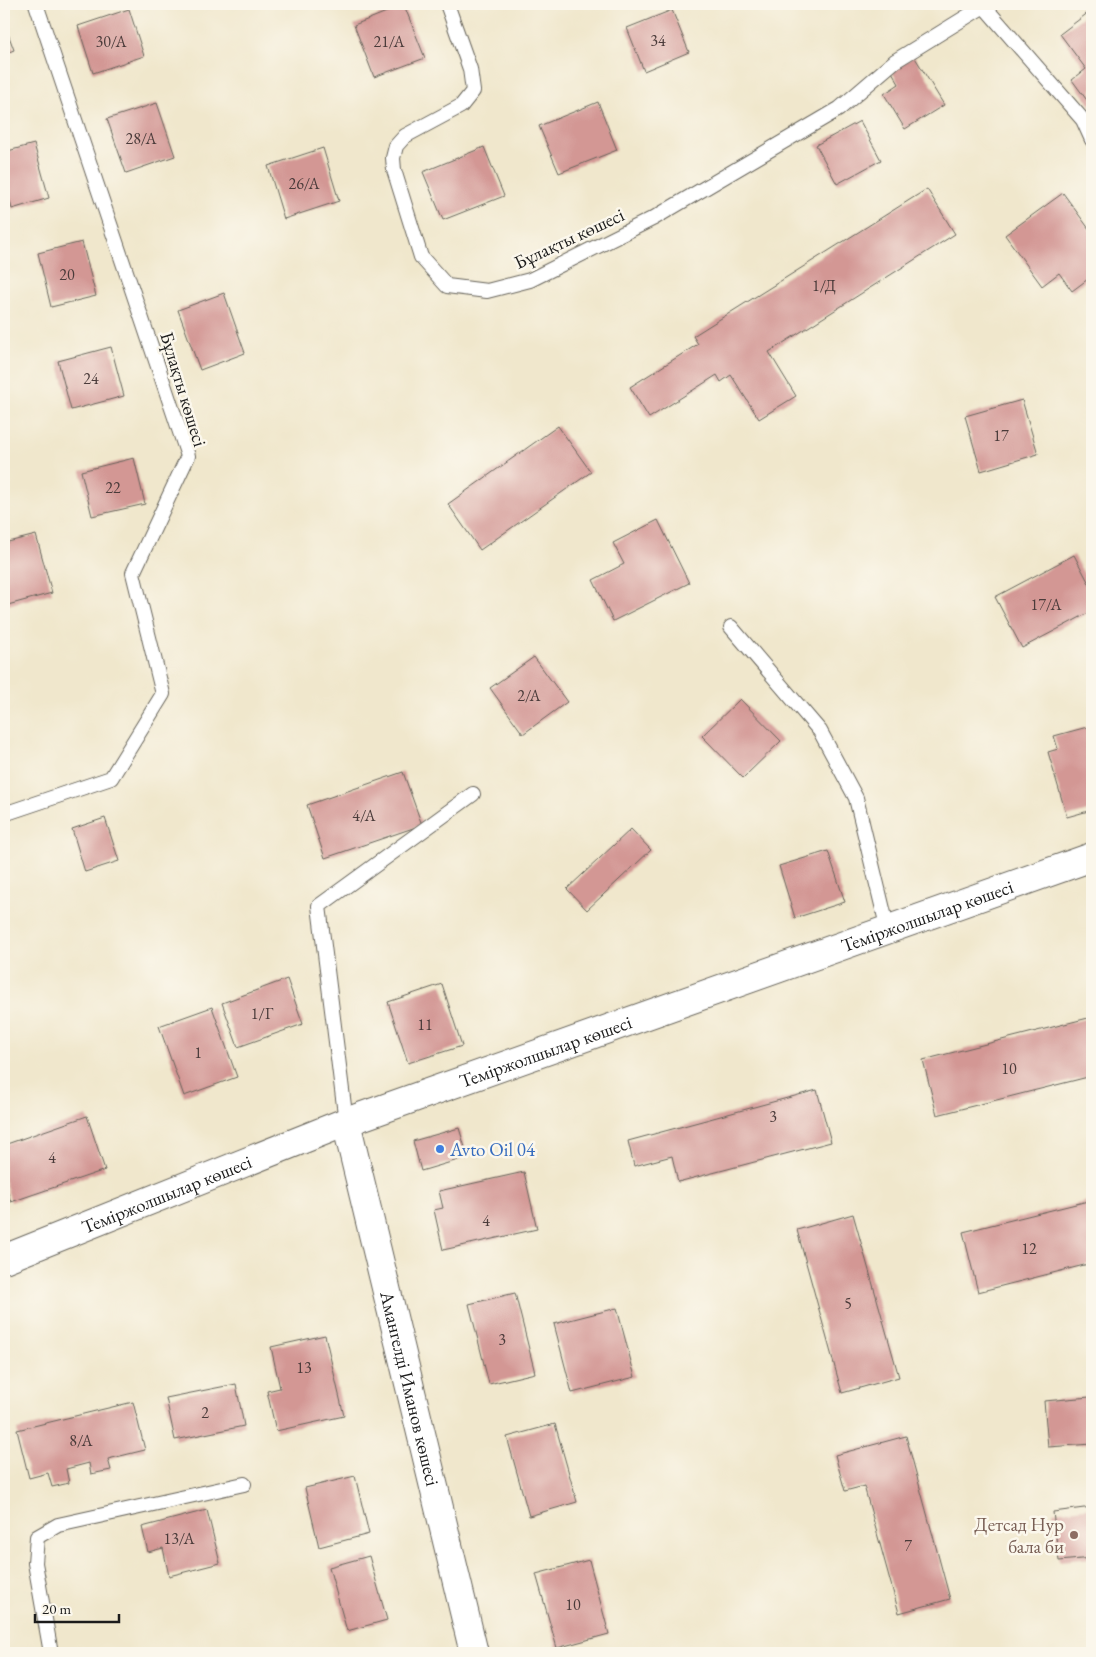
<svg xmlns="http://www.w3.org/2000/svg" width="1096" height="1657" viewBox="0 0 1096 1657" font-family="'EB Garamond',serif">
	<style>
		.building { fill: #d39794 }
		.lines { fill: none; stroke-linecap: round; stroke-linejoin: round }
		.lane-casing { stroke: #66635a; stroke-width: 16 }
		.street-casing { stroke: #66635a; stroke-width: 30 }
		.lane { stroke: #fff; stroke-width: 14 }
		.street { stroke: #fff; stroke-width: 28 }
		.shop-dot { fill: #3f7fe0; stroke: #fbf7ec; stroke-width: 2 }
		.education-dot { fill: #8d6e63; stroke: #fbf7ec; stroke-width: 2 }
		.labels { text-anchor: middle; stroke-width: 5; stroke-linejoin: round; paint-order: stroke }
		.number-label { font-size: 16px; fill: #4a3b3a }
		.street-label { font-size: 19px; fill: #1c1c1c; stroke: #fbf7ec }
		.shop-label { font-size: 19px; fill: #366cbe; stroke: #fbf7ec; text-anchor: start }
		.education-label { font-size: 19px; fill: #785e54; stroke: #fbf7ec; text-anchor: end }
	</style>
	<rect width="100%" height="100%" fill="#fbf7ec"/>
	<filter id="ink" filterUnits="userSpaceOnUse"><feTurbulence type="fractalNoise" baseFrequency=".02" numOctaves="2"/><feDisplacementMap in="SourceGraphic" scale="10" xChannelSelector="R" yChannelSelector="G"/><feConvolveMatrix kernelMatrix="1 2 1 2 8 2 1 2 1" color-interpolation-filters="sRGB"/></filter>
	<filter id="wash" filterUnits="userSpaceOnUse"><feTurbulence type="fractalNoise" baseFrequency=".0096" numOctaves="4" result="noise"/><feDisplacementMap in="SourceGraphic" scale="20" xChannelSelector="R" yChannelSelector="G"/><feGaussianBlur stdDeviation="1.12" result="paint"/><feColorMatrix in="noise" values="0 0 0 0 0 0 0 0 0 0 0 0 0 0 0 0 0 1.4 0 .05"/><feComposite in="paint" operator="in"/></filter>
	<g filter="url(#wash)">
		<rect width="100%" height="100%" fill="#f0e7cc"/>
		<g id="blocks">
			<path class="building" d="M 404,5 L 425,58 L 374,77 L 354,25 Z
				M 129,9 L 144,56 L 93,73 L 78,26 Z
				M 672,10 L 689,52 L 644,71 L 627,28 Z
				M 1089,12 L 1092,16 L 1092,107 L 1072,80 L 1086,69 L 1060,34 Z
				M 4,23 L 14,50 L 4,54 Z
				M 914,56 L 944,105 L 905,129 L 884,94 L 899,84 L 891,70 Z
				M 598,102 L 617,150 L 559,173 L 539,126 Z
				M 157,103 L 175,156 L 126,173 L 107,119 Z
				M 860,121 L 881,160 L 837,184 L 816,145 Z
				M 34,144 L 49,198 L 12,209 L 4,180 L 4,152 Z
				M 484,147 L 504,196 L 443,220 L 423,172 Z
				M 323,148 L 339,201 L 284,219 L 268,166 Z
				M 927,189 L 955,234 L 769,352 L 796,396 L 759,419 L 731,375 L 721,382 L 717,375 L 649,418 L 630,387 L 698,344 L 693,336 Z
				M 1063,193 L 1092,233 L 1092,276 L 1072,291 L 1059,273 L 1042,286 L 1005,235 Z
				M 82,242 L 96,296 L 51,307 L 38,253 Z
				M 224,293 L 245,353 L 200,370 L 178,310 Z
				M 111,347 L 124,396 L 71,410 L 58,361 Z
				M 1022,400 L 1038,454 L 981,471 L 965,416 Z
				M 558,426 L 591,472 L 480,550 L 448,504 Z
				M 134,458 L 145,504 L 92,516 L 81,471 Z
				M 658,520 L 689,583 L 613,621 L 593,580 L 624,564 L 613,543 Z
				M 36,535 L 52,593 L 4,606 L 4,543 Z
				M 1074,555 L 1092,589 L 1092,611 L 1022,648 L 995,597 Z
				M 534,657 L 567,702 L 523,734 L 490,688 Z
				M 740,699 L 781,741 L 743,778 L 702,736 Z
				M 1091,726 L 1092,732 L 1092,810 L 1067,817 L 1048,752 L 1058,749 L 1054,736 Z
				M 403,772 L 422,825 L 325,858 L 307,805 Z
				M 105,818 L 119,861 L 85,872 L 72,829 Z
				M 631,829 L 651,850 L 587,910 L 567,889 Z
				M 828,851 L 845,902 L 795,918 L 779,866 Z
				M 287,979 L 303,1024 L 238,1047 L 222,1003 Z
				M 442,984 L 462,1046 L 408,1063 L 388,1002 Z
				M 212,1007 L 237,1077 L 184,1096 L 159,1026 Z
				M 1092,1017 L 1092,1076 L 937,1115 L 923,1060 Z
				M 817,1090 L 831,1142 L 678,1182 L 672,1156 L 634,1166 L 628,1141 Z
				M 87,1116 L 105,1170 L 11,1202 L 4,1180 L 4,1145 Z
				M 459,1128 L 468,1157 L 421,1171 L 413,1141 Z
				M 524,1172 L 537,1229 L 443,1250 L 434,1210 L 443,1208 L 439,1191 Z
				M 1092,1200 L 1092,1263 L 978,1292 L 963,1232 Z
				M 853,1214 L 899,1377 L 842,1393 L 797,1230 Z
				M 515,1293 L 535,1373 L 489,1384 L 469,1304 Z
				M 617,1308 L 635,1377 L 572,1393 L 554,1324 Z
				M 325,1335 L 344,1416 L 276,1431 L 267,1391 L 280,1388 L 271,1347 Z
				M 236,1384 L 244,1426 L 175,1440 L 166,1398 Z
				M 1090,1397 L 1092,1444 L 1048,1447 L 1044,1401 Z
				M 133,1402 L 145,1450 L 108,1459 L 111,1470 L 91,1474 L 89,1463 L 66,1469 L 69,1483 L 52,1487 L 48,1473 L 29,1478 L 17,1430 Z
				M 555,1424 L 577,1502 L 529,1516 L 507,1437 Z
				M 906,1436 L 950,1599 L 899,1613 L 864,1486 L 845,1491 L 835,1455 Z
				M 355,1476 L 369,1534 L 319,1547 L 305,1488 Z
				M 1092,1507 L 1092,1558 L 1059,1561 L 1053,1512 Z
				M 207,1510 L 220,1563 L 169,1576 L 163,1548 L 148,1552 L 142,1527 Z
				M 369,1556 L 387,1620 L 347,1631 L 329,1567 Z
				M 589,1560 L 609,1634 L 557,1648 L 536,1574 Z"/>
		</g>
	</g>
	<g filter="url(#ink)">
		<use href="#blocks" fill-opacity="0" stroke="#66635a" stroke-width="1"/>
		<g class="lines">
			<defs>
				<path id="lane" d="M 447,4 L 470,69 L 473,91 L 461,106 L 405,136 L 396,146 L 393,158 L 394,170 L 421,257 L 447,286 L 487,291 L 530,280 L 654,218 L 839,109 L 895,61 L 984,6
					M 982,4 L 1083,120 L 1092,140
					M 731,627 L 820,731 L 856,798 L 888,930
					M 4,814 L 111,778 L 163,694 L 133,573 L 188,456 L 36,4
					M 346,1122 L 319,906 L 473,794
					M 51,1653 L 35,1563 L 37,1537 L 58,1525 L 244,1484"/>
				<g id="street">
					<path id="s1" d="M 346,1122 L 474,1653"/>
					<path id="s2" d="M 4,1259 L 346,1122 L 1092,857"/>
				</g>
			</defs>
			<use href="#lane" class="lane-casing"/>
			<use href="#street" class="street-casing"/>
			<use href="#lane" class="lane"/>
			<use href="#street" class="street"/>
		</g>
	</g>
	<circle class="shop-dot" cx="440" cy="1149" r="5"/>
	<circle class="education-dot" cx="1074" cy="1535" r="5"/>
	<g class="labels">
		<g class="number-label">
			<text x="658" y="46">34</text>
			<text x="111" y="47">30/А</text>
			<text x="389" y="47">21/А</text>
			<text x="141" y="144">28/А</text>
			<text x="304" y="189">26/А</text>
			<text x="67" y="280">20</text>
			<text x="824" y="291">1/Д</text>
			<text x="91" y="384">24</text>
			<text x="1001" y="441">17</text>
			<text x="113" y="493">22</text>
			<text x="1046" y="610">17/А</text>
			<text x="529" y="701">2/А</text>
			<text x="364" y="821">4/А</text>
			<text x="262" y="1019">1/Г</text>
			<text x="425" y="1030">11</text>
			<text x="198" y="1058">1</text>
			<text x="1009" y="1074">10</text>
			<text x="773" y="1122">3</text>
			<text x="52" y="1163">4</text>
			<text x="486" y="1226">4</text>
			<text x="1029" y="1254">12</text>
			<text x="848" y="1309">5</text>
			<text x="502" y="1345">3</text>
			<text x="304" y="1373">13</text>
			<text x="205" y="1418">2</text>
			<text x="81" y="1446">8/А</text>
			<text x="179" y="1544">13/А</text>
			<text x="908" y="1551">7</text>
			<text x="573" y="1610">10</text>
		</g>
		<g class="street-label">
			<text transform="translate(569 238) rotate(-25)" y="7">Бұлақты көшесі</text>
			<text transform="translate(184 389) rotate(73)" y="7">Бұлақты көшесі</text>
			<text dy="7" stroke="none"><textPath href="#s2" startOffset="985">Теміржолшылар көшесі</textPath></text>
			<text dy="7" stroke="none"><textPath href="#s2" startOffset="580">Теміржолшылар көшесі</textPath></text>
			<text dy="7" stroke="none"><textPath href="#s2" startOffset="175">Теміржолшылар көшесі</textPath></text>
			<text dy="7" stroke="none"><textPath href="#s1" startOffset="274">Амангелді Иманов көшесі</textPath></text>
		</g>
		<g class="shop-label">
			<text x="450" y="1156">Avto Oil 04</text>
		</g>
		<g class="education-label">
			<text x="1064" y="1531">Детсад Нур<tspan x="1064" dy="22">бала би</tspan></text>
		</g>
	</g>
	<rect width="1096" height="1657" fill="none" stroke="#fbf7ec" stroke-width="20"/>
	<path d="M35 1614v8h84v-8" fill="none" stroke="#1c1c1c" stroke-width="2.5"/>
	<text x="42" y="1614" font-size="15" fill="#1c1c1c" stroke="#fbf7ec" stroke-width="4" paint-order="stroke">20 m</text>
</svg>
